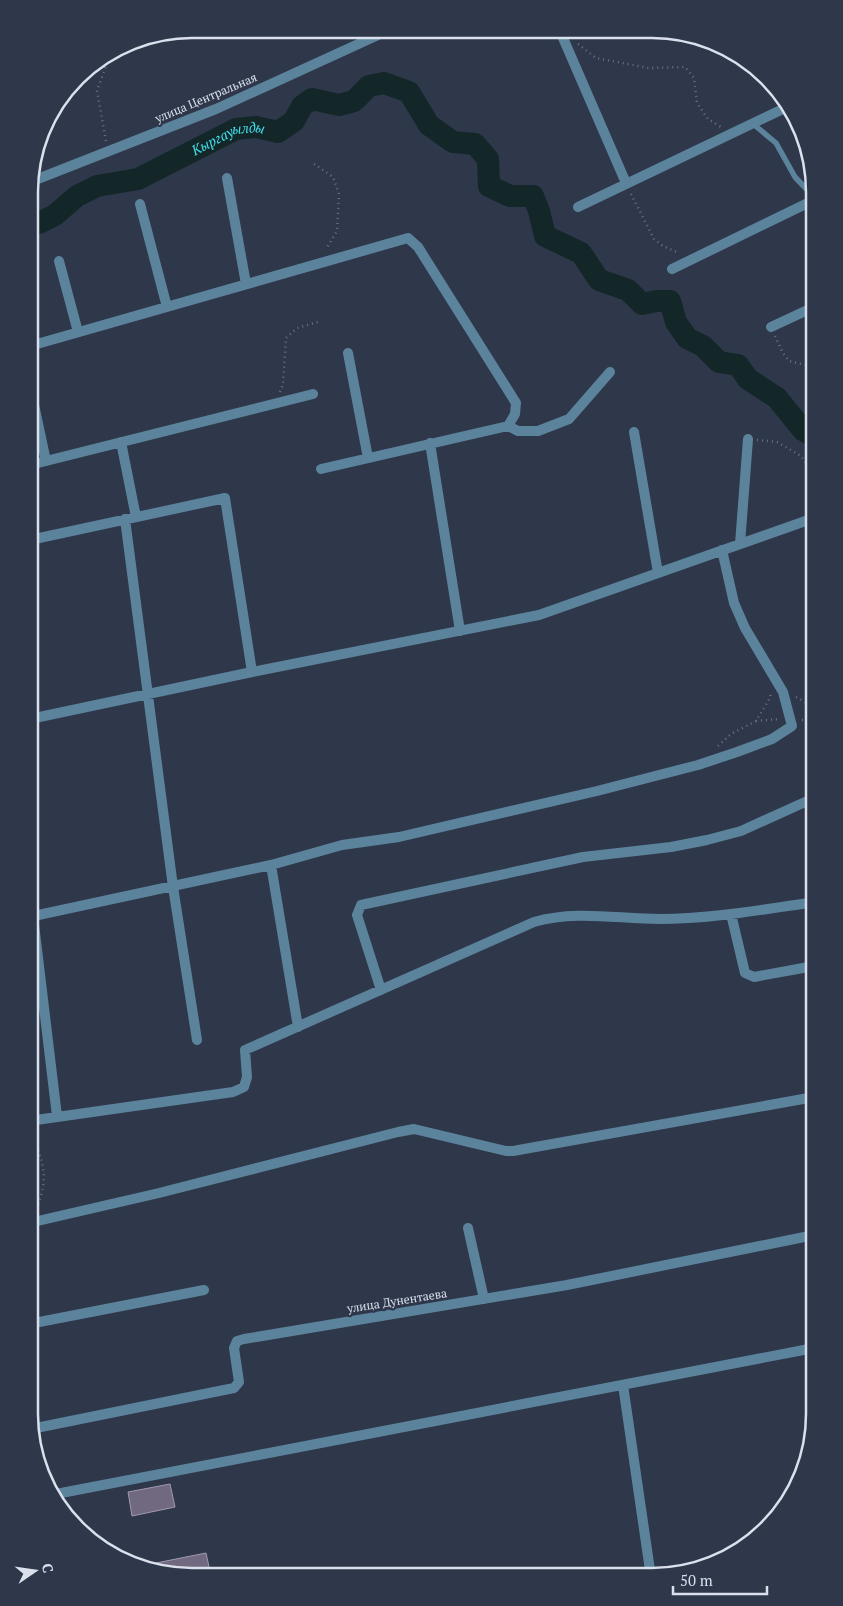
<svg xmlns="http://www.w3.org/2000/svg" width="843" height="1606" viewBox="0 0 843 1606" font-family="'PT Serif',serif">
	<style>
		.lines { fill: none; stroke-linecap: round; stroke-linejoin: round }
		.river { stroke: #132729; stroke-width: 22 }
		.building { fill: #706980; stroke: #a199b2 }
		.path { stroke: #6a7183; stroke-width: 2.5; stroke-dasharray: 1 4; stroke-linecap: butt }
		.lane { stroke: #5b849c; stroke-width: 5.5 }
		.street { stroke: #5b849c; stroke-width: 10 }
		.labels { text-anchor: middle; stroke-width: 4.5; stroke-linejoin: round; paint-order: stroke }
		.street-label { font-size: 12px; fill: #dae0ec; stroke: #2f374b }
		.water-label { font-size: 14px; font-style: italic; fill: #41dfeb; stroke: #2f374b }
		.rim { fill: none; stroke: #dae0ec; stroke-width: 2.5 }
	</style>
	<rect width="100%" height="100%" fill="#2f374b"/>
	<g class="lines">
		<path class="river" id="s1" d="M 30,223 L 39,223 L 55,215 L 77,196 L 97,186 L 138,179 L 236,129 L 256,127 L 278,132 L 294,121 L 302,106 L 312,99 L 339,105 L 354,101 L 369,86 L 384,83 L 409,92 L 429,125 L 453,142 L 475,144 L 488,159 L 489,186 L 510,196 L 533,196 L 539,211 L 545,236 L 581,253 L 599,280 L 628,290 L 642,304 L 657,301 L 670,301 L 676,322 L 687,338 L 703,346 L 719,362 L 738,365 L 748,379 L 777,398 L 803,430 L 814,436"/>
	</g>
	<path class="building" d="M 170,1484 L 175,1507 L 132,1516 L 128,1492 Z
		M 206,1553 L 211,1576 L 170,1576 L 136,1567 Z"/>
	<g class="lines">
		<path class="path" d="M 578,44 L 596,58 L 649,68 L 685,67 L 694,78 L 697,103 L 708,119 L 721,127
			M 106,141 L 97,91 L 111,52
			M 314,164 L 333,177 L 339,194 L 337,231 L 326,249
			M 631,194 L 654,239 L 663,246 L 679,253
			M 775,336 L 783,353 L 789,361 L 814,367
			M 280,392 L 283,384 L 286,338 L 297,328 L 318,322
			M 757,440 L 777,442 L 801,456 L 814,475
			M 796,697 L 805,702 L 814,711
			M 802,720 L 814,721
			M 756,721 L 779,719
			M 718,746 L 731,734 L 756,721 L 770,698 L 771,691
			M 32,1131 C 43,1164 50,1176 36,1210"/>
		<path class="lane" d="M 752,123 L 776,143 L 795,177 L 814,197"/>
		<path class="street" d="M 560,31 L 626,183
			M 227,178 L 246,284
			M 30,182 L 216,109 L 389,30
			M 140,204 L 167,307
			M 578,207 L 785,108
			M 59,261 L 78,332
			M 672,269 L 814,200
			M 771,327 L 814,307
			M 30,346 L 408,238 L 418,247 L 516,403 L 515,414 L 508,426
			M 348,353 L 368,458
			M 30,386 L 46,461
			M 634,432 L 658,573
			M 121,442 L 136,517
			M 430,443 L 460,631
			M 30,465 L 313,394
			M 321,469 L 508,426 L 518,431 L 538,431 L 569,419 L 610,372
			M 125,519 L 173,887 L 197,1040
			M 30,540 L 225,498 L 252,672
			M 740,544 L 748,439
			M 30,719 L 252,672 L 539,615 L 814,518
			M 271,865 L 298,1027
			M 731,914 L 745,973 L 754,977 L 814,966
			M 33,916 L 57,1116
			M 29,917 L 271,865 L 342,845 L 399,837 L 597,791 L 698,765 L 737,752 L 772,739 L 792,726 L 783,692 L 745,628 L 734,603 L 722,550
			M 381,990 L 357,915 L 361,905 L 583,857 L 671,847 L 707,840 L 741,831 L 814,798
			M 29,1121 L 233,1092 L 244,1087 L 247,1077 L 245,1050 L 534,922 C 577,910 617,919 660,919 C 710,919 759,910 809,903
			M 29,1223 L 159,1193 L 398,1132 L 414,1129 L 506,1151 L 513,1151 L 814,1097
			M 468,1228 L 484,1299
			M 29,1324 L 204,1290
			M 623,1385 L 651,1577
			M 31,1429 L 234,1388 L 239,1382 L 234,1348 L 237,1341 L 244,1339 L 567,1285 L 814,1235
			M 56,1494 L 814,1348"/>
	</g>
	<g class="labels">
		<g class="street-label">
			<text transform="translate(206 98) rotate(-23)" y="4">улица Центральная</text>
			<text transform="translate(397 1301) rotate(-9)" y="4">улица Дунентаева</text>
		</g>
		<g class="water-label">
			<text dy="5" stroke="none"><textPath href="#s1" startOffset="220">Кыргауылды</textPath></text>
		</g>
	</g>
	<path d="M0 0H843V1606H0ZM192 38H652A154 154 0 0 1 806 192V1414A154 154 0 0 1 652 1568H192A154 154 0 0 1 38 1414V192A154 154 0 0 1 192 38Z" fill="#2f374b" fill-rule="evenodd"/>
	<path class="rim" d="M192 38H652A154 154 0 0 1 806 192V1414A154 154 0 0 1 652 1568H192A154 154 0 0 1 38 1414V192A154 154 0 0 1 192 38Z"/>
	<g transform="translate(35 1571) rotate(77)" stroke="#2f374b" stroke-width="4" paint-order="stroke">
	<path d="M0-4L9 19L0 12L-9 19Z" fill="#dae0ec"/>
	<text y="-8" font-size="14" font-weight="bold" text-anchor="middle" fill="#dae0ec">С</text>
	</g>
	<path d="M673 1586v8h94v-8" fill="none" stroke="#dae0ec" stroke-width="2.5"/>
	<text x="680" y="1586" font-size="15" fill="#dae0ec" stroke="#2f374b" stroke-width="4" paint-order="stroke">50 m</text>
</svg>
